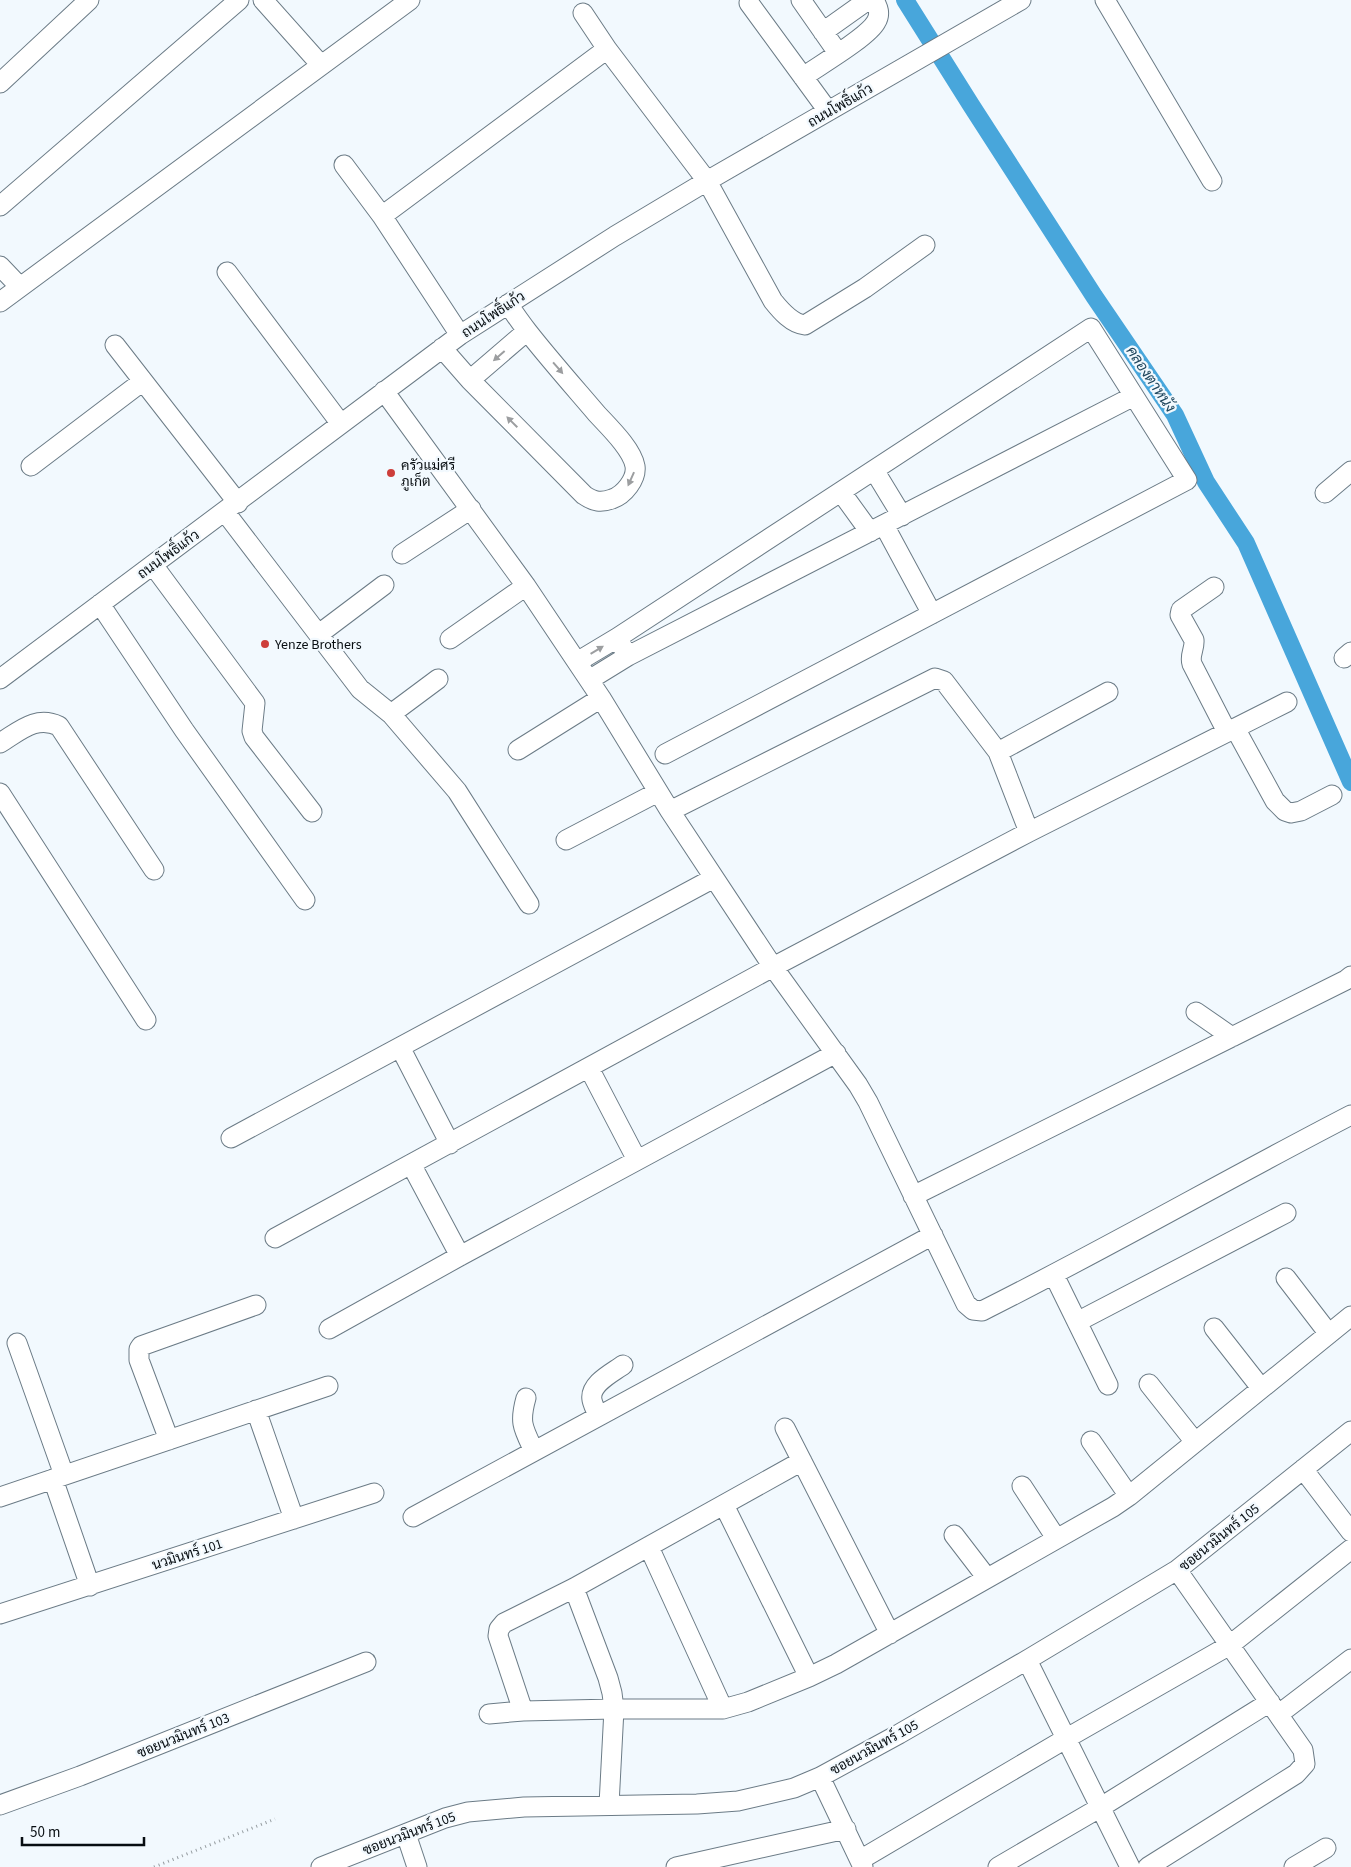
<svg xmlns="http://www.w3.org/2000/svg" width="1351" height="1867" viewBox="0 0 1351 1867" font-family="'Source Sans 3',Sarabun,sans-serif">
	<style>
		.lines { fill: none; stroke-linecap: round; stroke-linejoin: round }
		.canal { stroke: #48a6db; stroke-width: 18 }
		.minor-casing { stroke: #6b7b86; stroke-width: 21 }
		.path { stroke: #969da1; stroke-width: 3; stroke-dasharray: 1 4; stroke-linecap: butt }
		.minor { stroke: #fff; stroke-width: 19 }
		.oneway { fill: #9c9ea0 }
		.poi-dot { fill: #cd3e3a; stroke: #f2f9fe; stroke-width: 2 }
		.labels { text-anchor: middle; stroke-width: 4.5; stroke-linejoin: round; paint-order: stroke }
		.street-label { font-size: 14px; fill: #070d11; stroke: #f2f9fe }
		.poi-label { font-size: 14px; fill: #070d11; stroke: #f2f9fe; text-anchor: start }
		.water-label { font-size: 15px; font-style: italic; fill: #21485f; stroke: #f2f9fe }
	</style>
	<rect width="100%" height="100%" fill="#f2f9fe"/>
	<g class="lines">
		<path class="canal" d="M 905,0 L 971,105 L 1094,296 L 1175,415 L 1206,482 L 1246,543 L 1351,782"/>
		<defs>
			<path id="minor" d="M 263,0 L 321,65
				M 801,0 L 838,53
				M 1105,0 L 1212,181
				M 749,3 L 828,111
				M 583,13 L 607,49 L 707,181 L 773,301 C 781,311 792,324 805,325 L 865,288 L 925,245
				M 823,32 L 868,0
				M 803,77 C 820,65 868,37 876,22 C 881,14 878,7 874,0
				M 0,83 L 89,0
				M 344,165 L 382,216 L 460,335
				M 0,206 L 239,0
				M 382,216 L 607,49
				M 0,266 L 20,287
				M 227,272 L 341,424
				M 0,302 L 410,0
				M 115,345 L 238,503
				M 442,348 L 470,380 L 584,495 C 594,502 601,503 612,499 C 624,495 637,479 635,466 C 632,449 609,427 597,414 C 574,387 550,360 528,332 C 521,323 514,313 508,304
				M 470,380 L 527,331
				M 384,391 L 526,586 L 601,698 L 670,811 L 773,967 L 858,1085 L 868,1102 L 966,1304 L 973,1310 L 982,1311 C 1106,1249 1227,1179 1351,1115
				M 31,466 L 143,381
				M 874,470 L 902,516
				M 841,492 L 870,532
				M 1325,493 L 1351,471
				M 225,512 L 360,689 L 391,714 L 457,791 L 529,904
				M 884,525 L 932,614
				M 402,554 L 471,509
				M 153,565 L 255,703 L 252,731 L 254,737 L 312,812
				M 1214,587 L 1181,610 L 1180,615 L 1194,640 C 1195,649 1189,655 1192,664 L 1227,732
				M 100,604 L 184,730 L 305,900
				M 319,634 L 384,585
				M 450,639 L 526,586
				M 628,656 L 617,638 L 1091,328 L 1187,480 L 665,754
				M 1344,658 L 1351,652
				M 577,662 L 617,638
				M 0,679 L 460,335 L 615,236 L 707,181 L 1021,0
				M 589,680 L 628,656 L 1134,396
				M 391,714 L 438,679
				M 1235,728 L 1275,801 L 1285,811 L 1291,813 L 1301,811 L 1332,795
				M 0,743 C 20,731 36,715 59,726 L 154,870
				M 518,750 L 601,698
				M 998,752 L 1029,832
				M 0,793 L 146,1020
				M 670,811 L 935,678 L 944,681 L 998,752 L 1108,692
				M 566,840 L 658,792
				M 1196,1012 L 1232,1037
				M 400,1047 L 450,1144
				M 589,1068 L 637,1160
				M 231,1138 L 714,878
				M 411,1164 L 460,1256
				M 913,1196 L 1346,980 L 1351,976
				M 275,1238 L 773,967 L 1029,832 L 1287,702
				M 1054,1275 L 1108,1385
				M 1286,1278 L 1329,1334
				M 1077,1322 L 1286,1213
				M 1214,1328 L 1261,1388
				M 329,1329 L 460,1256 L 836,1053
				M 17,1343 L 64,1475
				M 1149,1384 L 1195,1442
				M 526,1398 C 519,1423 523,1428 534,1451
				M 256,1410 L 294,1519
				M 598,1415 C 596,1411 593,1405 592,1400 C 589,1384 612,1373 623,1365
				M 785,1428 L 890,1634
				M 169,1440 L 139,1360 L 139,1349 L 141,1346 L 256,1305
				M 1091,1441 L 1129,1496
				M 1303,1469 L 1351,1532
				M 53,1479 L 90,1586
				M 1022,1486 L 1056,1538
				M 0,1497 L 328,1386
				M 724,1505 L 809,1677
				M 413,1517 L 933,1235
				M 954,1535 L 987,1578
				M 649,1547 L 723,1709
				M 574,1588 L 608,1678 L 612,1693 L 614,1709 L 609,1805
				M 0,1614 L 374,1493
				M 1027,1660 L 1130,1867
				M 523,1711 L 498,1636 L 499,1629 L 504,1623 L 574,1588 L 802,1461
				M 489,1714 L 523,1711 L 614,1709 L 723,1709 L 748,1702 L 809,1677 L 836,1664 L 1113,1507 L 1129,1496 L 1351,1316
				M 1279,1714 L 1351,1659
				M 820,1777 L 863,1867
				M 0,1805 L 80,1776 L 366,1662
				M 406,1834 L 417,1867
				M 860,1860 L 1067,1738 L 1230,1645 L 1351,1549
				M 321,1867 L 445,1818 L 468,1812 L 524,1807 L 697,1804 L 738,1801 L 794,1788 L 820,1777 L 899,1734 L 1027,1660 L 1177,1570 L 1351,1431
				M 676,1867 L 846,1829
				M 998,1867 L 1101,1807 L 1270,1702
				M 1148,1867 L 1296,1774 L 1305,1764 L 1303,1750 L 1177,1570
				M 1294,1867 L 1326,1848"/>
		</defs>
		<use href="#minor" class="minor-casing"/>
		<path class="path" d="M 154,1867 L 275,1819"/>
		<use href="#minor" class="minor"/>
	</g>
	<defs><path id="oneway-solid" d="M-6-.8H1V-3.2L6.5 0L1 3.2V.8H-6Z" transform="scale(1.25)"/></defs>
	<g class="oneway">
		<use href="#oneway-solid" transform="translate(499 356) rotate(139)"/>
		<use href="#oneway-solid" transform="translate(558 368) rotate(49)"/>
		<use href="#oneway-solid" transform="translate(512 422) rotate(-135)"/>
		<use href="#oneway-solid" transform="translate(631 479) rotate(114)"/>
		<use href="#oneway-solid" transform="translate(597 650) rotate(-31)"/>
	</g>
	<g class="poi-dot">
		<circle cx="391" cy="473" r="5"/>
		<circle cx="265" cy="644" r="5"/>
	</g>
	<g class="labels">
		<g class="street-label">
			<text transform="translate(840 105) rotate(-30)" y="5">ถนนโพธิ์แก้ว</text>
			<text transform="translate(493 314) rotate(-33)" y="5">ถนนโพธิ์แก้ว</text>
			<text transform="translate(168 554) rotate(-36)" y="5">ถนนโพธิ์แก้ว</text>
			<text transform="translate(1219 1537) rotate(-39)" y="5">ซอยนวมินทร์ 105</text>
			<text transform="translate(187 1554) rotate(-18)" y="5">นวมินทร์ 101</text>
			<text transform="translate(183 1735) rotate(-22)" y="5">ซอยนวมินทร์ 103</text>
			<text transform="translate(874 1747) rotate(-29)" y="5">ซอยนวมินทร์ 105</text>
			<text transform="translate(409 1833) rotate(-21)" y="5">ซอยนวมินทร์ 105</text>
		</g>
		<g class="poi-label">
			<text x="401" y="470">ครัวแม่ศรี<tspan x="401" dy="16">ภูเก็ต</tspan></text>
			<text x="275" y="649">Yenze Brothers</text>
		</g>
		<g class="water-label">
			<text transform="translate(1151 379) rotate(56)" y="5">คลองตาหนัง</text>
		</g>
	</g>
	<path d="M22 1837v8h122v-8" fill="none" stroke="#070d11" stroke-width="2.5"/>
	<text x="30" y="1837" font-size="15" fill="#070d11" stroke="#f2f9fe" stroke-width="4" paint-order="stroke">50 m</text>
</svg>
